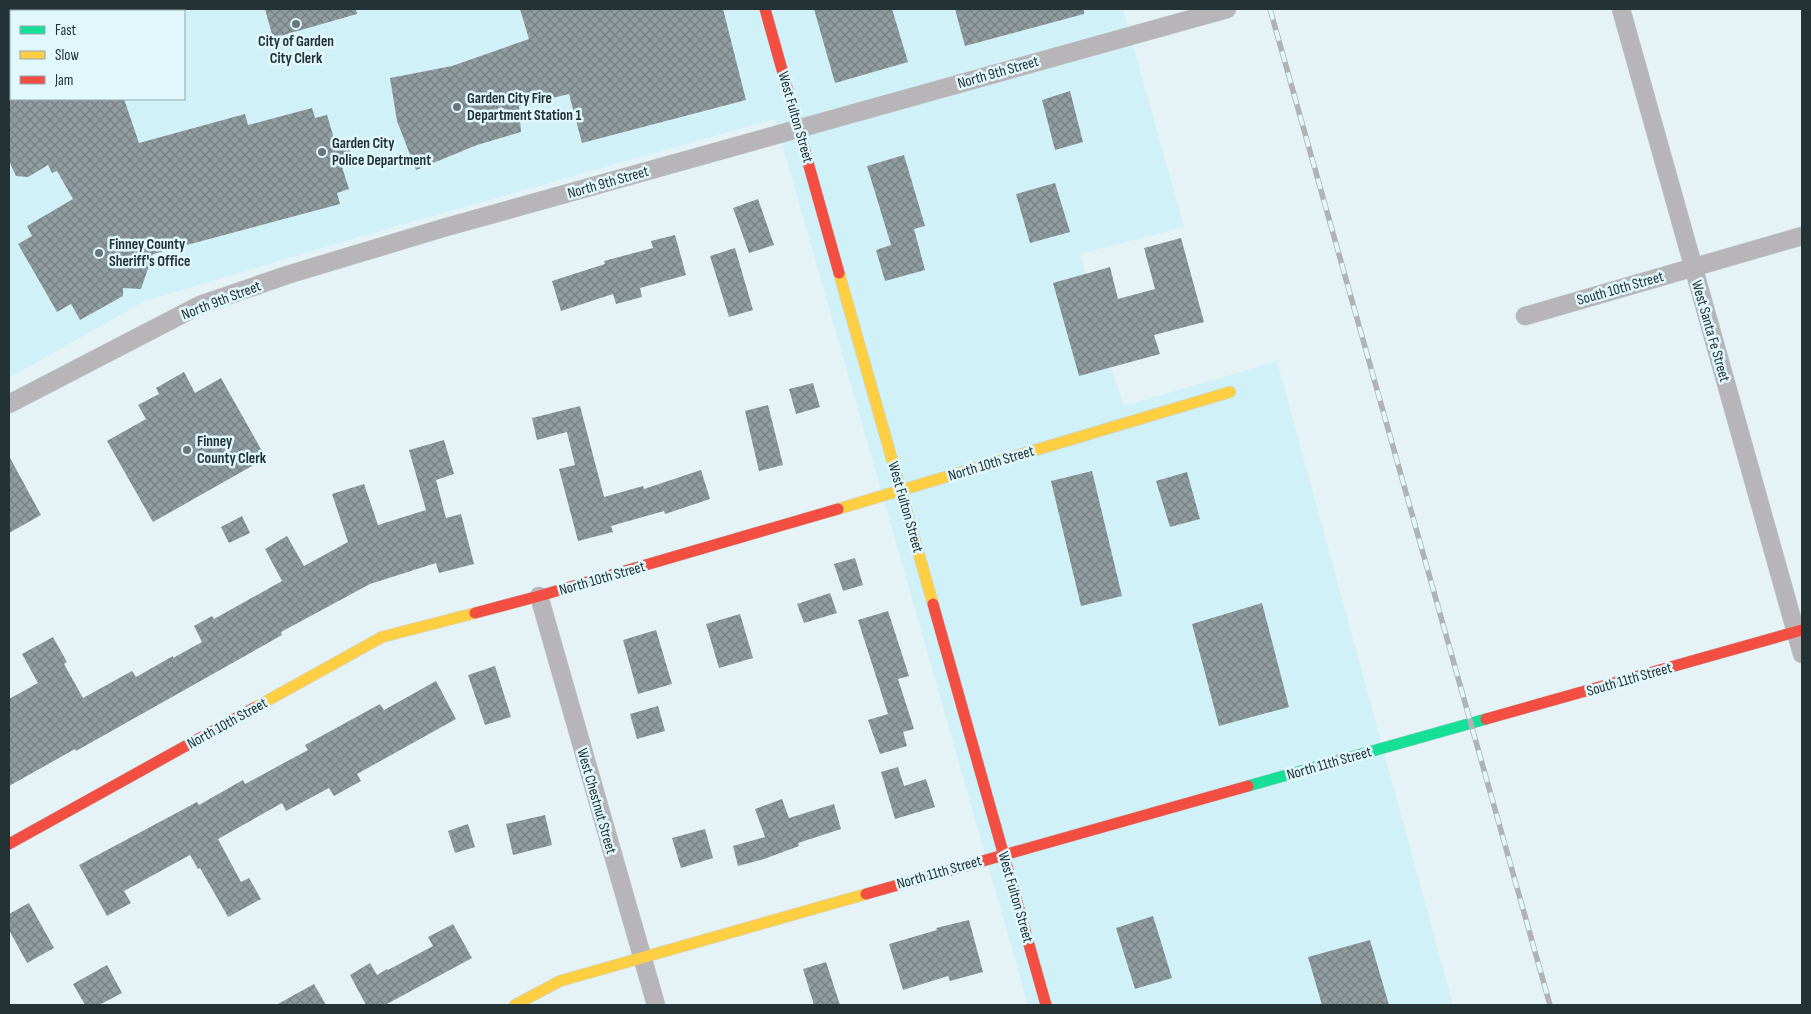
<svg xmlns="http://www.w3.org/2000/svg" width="1811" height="1014" viewBox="0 0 1811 1014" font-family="'Sofia Sans Condensed',sans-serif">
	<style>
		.built { fill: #d1f1f9; fill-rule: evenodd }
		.building { fill: url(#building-cross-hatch) }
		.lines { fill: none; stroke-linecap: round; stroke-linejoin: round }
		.street-casing { stroke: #c5cfd2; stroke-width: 19 }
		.fast-casing { stroke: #c5cfd2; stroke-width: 12 }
		.slow-casing { stroke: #c5cfd2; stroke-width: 12 }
		.jam-casing { stroke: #c5cfd2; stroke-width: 12 }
		.street { stroke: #b7b5b7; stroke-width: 18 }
		.fast { stroke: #16e098; stroke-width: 11 }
		.slow { stroke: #ffcf43; stroke-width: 11 }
		.jam { stroke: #f24e42; stroke-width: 11 }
		.rail-casing { stroke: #b0b3b5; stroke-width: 5.5 }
		.rail { stroke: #e0f7fc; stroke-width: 4; stroke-dasharray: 11; stroke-linecap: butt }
		.poi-dot { fill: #677679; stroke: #e0f7fc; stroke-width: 2 }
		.labels { text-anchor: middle; stroke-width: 5; stroke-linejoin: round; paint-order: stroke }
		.poi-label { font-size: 15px; font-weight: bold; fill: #233235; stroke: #e0f7fc; text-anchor: start }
		.street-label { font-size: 15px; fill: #233235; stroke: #e0f7fc }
	</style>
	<defs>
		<pattern id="building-cross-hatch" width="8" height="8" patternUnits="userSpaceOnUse" patternTransform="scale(1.25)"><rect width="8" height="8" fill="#909c9f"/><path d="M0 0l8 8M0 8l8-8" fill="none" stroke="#758082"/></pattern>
	</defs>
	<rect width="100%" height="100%" fill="#e6f3f6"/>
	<path class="built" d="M 9,9 L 1123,9 L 1184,227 L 1080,254 L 1111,367 L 1124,406 L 1277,361 L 1453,1005 L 1028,1005 L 775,119 L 373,233 L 145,301 L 9,378 ZM 11,11 L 184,11 L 184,99 L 11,99 Z"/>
	<path class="building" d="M 265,9 L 356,9 L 357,14 L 273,38 Z
		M 520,9 L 723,9 L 746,100 L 582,143 L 569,94 L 519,106 L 521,132 L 477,145 L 416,170 L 397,121 L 390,78 L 452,66 L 529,39 Z
		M 814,9 L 892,9 L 908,62 L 835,83 Z
		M 955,9 L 1084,9 L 1084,14 L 965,46 Z
		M 1070,91 L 1083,142 L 1055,150 L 1042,100 Z
		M 9,99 L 124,99 L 139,143 L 245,114 L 248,125 L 312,108 L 315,118 L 327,115 L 335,142 L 347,139 L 353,163 L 342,167 L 349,189 L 337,193 L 340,204 L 153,254 L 141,289 L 123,288 L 123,296 L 80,320 L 71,304 L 57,312 L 18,244 L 32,236 L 27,226 L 73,199 L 57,171 L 52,173 L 48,165 L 28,177 L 16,176 L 9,161 Z
		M 904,155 L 925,226 L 914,229 L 925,270 L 885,281 L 876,250 L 891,245 L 867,166 Z
		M 1055,183 L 1070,232 L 1030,243 L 1016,194 Z
		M 758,199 L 774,245 L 749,253 L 733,208 Z
		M 675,235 L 686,275 L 640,288 L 642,297 L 616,304 L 613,294 L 561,311 L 552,281 L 605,264 L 604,261 L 653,248 L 651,241 Z
		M 1181,238 L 1204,322 L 1154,335 L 1160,354 L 1079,376 L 1053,283 L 1110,267 L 1118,299 L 1155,289 L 1144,248 Z
		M 735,248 L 753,310 L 729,317 L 710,256 Z
		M 184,372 L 195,393 L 221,378 L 266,458 L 153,522 L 107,441 L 146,419 L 138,405 L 159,394 L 156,388 Z
		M 813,383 L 820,407 L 796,414 L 789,389 Z
		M 768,405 L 783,465 L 759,471 L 745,411 Z
		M 580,406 L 604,497 L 643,486 L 644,489 L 701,470 L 710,499 L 665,514 L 664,511 L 611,526 L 613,532 L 578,541 L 559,469 L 575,465 L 567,432 L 537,440 L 532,418 Z
		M 444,440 L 454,474 L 436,480 L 446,518 L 461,514 L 474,564 L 439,573 L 436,563 L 370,584 L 281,632 L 282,635 L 76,751 L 75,749 L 9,786 L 9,699 L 38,683 L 22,654 L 53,637 L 67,662 L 64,664 L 83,698 L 132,671 L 136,677 L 173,656 L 173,658 L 202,642 L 194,626 L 212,616 L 214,619 L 282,581 L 265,549 L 287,536 L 304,566 L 348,542 L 332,494 L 364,484 L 378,525 L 426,510 L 409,450 Z
		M 9,456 L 41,515 L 9,533 Z
		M 1092,471 L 1122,596 L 1081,606 L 1051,481 Z
		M 1187,472 L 1200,519 L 1170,527 L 1156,481 Z
		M 242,516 L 250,533 L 229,543 L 221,527 Z
		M 855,558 L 863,585 L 843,591 L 834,564 Z
		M 830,593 L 837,613 L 804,623 L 797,604 Z
		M 1262,603 L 1289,707 L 1219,726 L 1192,624 Z
		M 888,611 L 909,676 L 898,679 L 914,729 L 903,732 L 907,746 L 880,754 L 868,720 L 888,714 L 858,620 Z
		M 740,614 L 753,658 L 719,668 L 706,624 Z
		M 656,630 L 672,684 L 638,694 L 623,640 Z
		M 495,666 L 511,717 L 485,725 L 468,675 Z
		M 436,681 L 456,719 L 357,774 L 361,781 L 334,796 L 329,788 L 286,811 L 282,803 L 218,839 L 241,882 L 249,878 L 261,899 L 228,917 L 200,868 L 198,869 L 190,855 L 124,891 L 131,903 L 107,916 L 79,865 L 197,802 L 199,805 L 243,780 L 245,784 L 308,750 L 305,745 L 380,704 L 384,710 Z
		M 658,706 L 665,731 L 637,739 L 630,714 Z
		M 898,767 L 904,786 L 926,779 L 935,807 L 895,819 L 881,772 Z
		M 782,799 L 789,818 L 834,804 L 841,829 L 798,843 L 799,846 L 764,859 L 738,866 L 733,846 L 765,837 L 755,809 Z
		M 545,815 L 552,845 L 513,855 L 506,824 Z
		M 468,824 L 475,847 L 455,853 L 448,831 Z
		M 705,829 L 713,858 L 681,868 L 672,838 Z
		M 29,903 L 54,948 L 27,963 L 9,930 L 9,914 Z
		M 1153,916 L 1172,978 L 1135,989 L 1116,928 Z
		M 969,920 L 983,972 L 950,981 L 948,976 L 903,990 L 889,944 L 937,930 L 936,928 Z
		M 453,924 L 472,958 L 385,1005 L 366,1005 L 350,975 L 370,963 L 377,975 L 387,969 L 388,970 L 433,946 L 428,937 Z
		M 1370,940 L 1389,1005 L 1322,1005 L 1308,957 Z
		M 826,962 L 840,1005 L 814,1005 L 803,969 Z
		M 107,965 L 122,993 L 99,1005 L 85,1005 L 73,984 Z
		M 314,984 L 326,1005 L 276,1005 Z"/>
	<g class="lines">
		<defs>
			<path id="street" d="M 1621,9 L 1802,654
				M 1525,316 L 1802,236
				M 9,404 L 200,305 L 287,275 L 443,228 L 1227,9
				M 539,596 L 656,1005"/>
			<path id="fast" d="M 1248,786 L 1486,719"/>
			<path id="slow" d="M 839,273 L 933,604
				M 838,509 L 1230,392
				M 254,708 L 382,637 L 475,613
				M 515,1005 L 560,981 L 866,894"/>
			<path id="jam" d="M 765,9 L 839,273
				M 933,604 L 1046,1005
				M 475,613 L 539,596 L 838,509
				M 1486,719 L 1802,630
				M 9,844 L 254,708
				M 866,894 L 1248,786"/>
		</defs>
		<use href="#street" class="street-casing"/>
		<use href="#fast" class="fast-casing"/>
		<use href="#slow" class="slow-casing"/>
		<use href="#jam" class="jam-casing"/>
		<use href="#street" class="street"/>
		<use href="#fast" class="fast"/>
		<use href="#slow" class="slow"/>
		<use href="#jam" class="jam"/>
		<defs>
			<path id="rail" d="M 1270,9 L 1550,1005"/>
		</defs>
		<use href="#rail" class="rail-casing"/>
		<use href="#rail" class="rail"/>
	</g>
	<g class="poi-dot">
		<circle cx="296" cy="24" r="5"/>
		<circle cx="457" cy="107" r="5"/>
		<circle cx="322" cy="152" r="5"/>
		<circle cx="99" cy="253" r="5"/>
		<circle cx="187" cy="450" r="5"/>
	</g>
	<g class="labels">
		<g class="poi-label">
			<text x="296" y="46" text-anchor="middle">City of Garden<tspan x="296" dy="17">City Clerk</tspan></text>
			<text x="467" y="103">Garden City Fire<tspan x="467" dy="17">Department Station 1</tspan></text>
			<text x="332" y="148">Garden City<tspan x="332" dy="17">Police Department</tspan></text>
			<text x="109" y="249">Finney County<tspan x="109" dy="17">Sheriff's Office</tspan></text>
			<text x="197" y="446">Finney<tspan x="197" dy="17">County Clerk</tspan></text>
		</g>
		<g class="street-label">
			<text transform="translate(998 72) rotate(-16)" y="5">North 9th Street</text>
			<text transform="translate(796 117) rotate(74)" y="5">West Fulton Street</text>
			<text transform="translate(608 182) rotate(-16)" y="5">North 9th Street</text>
			<text transform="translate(1620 288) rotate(-16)" y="5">South 10th Street</text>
			<text transform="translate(221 300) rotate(-21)" y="5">North 9th Street</text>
			<text transform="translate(1711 331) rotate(74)" y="5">West Santa Fe Street</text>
			<text transform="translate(991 463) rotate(-17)" y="5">North 10th Street</text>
			<text transform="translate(906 507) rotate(74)" y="5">West Fulton Street</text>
			<text transform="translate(602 578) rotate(-16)" y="5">North 10th Street</text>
			<text transform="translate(1629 679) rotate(-16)" y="5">South 11th Street</text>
			<text transform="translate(227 723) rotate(-29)" y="5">North 10th Street</text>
			<text transform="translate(1329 763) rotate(-16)" y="5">North 11th Street</text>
			<text transform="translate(597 801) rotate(74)" y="5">West Chestnut Street</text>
			<text transform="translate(939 872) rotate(-16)" y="5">North 11th Street</text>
			<text transform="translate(1016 897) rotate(74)" y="5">West Fulton Street</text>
		</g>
	</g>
	<rect width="1811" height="1014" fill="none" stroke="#233235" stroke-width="20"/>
	<rect x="10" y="10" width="175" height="90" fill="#e0f7fc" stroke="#94a8ac"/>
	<rect x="20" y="26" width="25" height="8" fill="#16e098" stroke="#94a8ac"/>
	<text x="55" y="35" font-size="15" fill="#233235">Fast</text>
	<rect x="20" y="51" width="25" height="8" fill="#ffcf43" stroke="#94a8ac"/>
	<text x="55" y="60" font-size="15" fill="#233235">Slow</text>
	<rect x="20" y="76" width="25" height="8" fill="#f24e42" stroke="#94a8ac"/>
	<text x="55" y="85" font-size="15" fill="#233235">Jam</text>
</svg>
